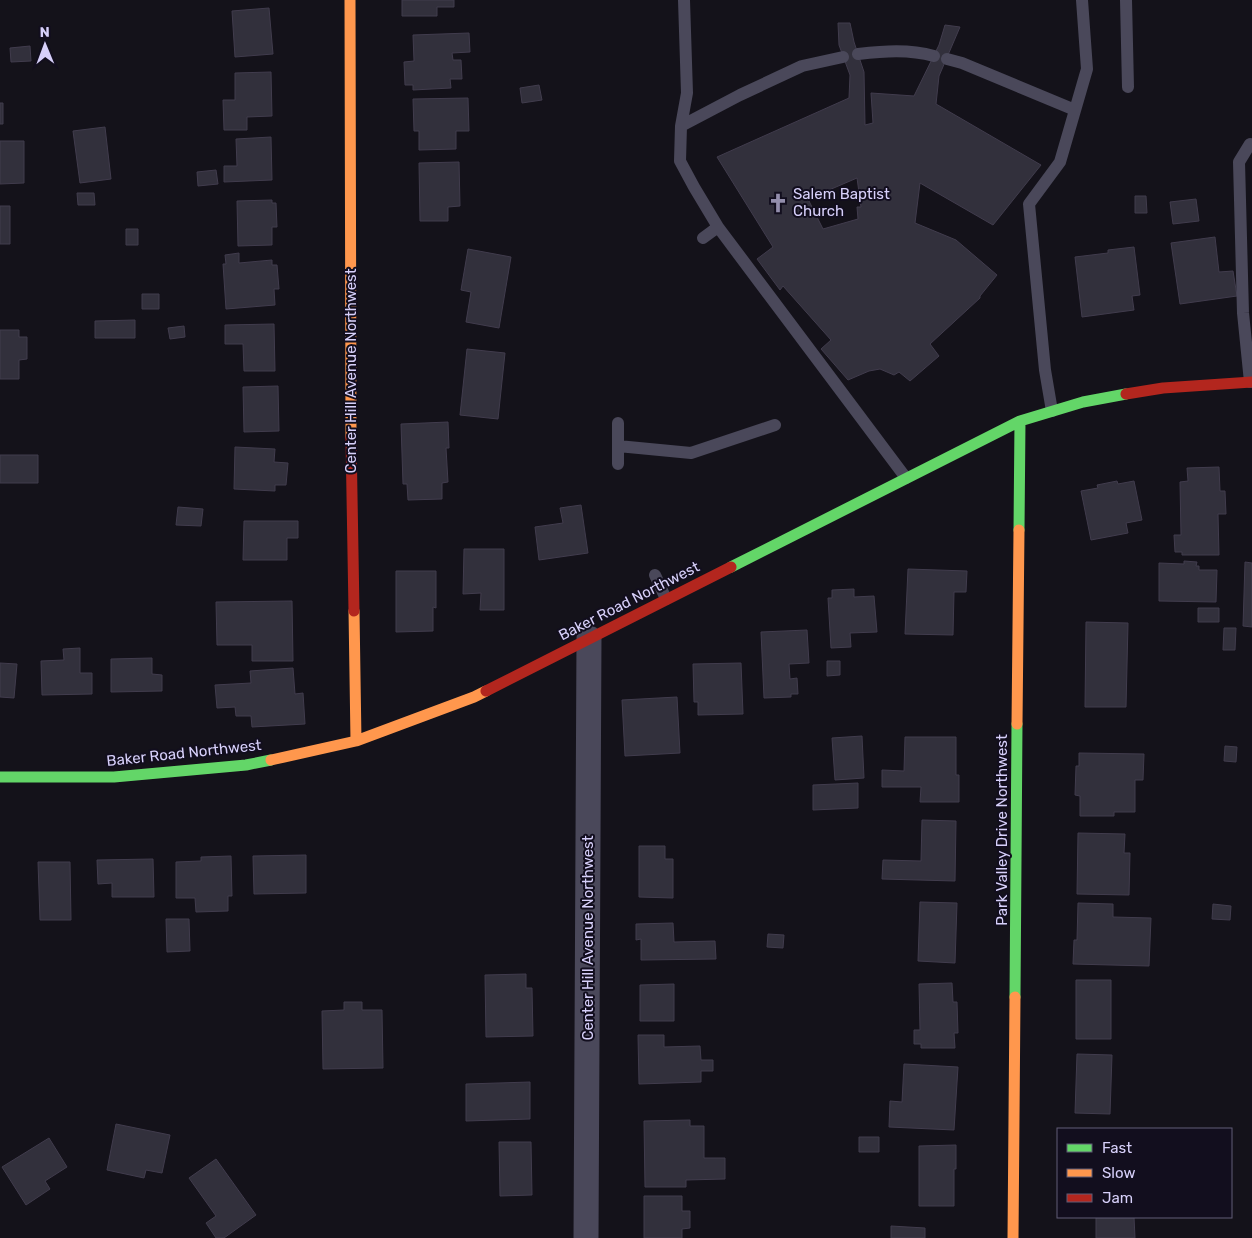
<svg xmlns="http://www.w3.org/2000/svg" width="1252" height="1238" viewBox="0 0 1252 1238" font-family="Rubik,sans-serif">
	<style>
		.building { fill: #32303c; stroke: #413c4d; fill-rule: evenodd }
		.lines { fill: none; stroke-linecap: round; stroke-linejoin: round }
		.lane { stroke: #4a485a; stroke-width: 12 }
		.street { stroke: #4a485a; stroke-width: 25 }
		.fast { stroke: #63d668; stroke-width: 11 }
		.slow { stroke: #ff974d; stroke-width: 11 }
		.jam { stroke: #b3261e; stroke-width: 11 }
		.labels { text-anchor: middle; stroke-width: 4; stroke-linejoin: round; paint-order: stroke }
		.poi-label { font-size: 15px; fill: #d7d0fa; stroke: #120e1e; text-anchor: start }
		.street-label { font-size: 15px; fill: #d7d0fa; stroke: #120e1e }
	</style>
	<rect width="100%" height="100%" fill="#14121a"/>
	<path class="building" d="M 402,0 L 454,0 L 454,7 L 437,7 L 437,16 L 402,16 Z
		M 269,8 L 273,54 L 235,57 L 232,11 Z
		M 838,23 L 850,23 L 854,42 L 864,72 L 865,125 L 873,123 L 871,93 L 914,96 L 939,45 L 945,25 L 960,27 L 939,76 L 936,104 L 1041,165 L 993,225 L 920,183 L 915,223 L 956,240 L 997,275 L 980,296 L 980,298 L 930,344 L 939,356 L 910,381 L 899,372 L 894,375 L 880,369 L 869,371 L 848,380 L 821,349 L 831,340 L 783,286 L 780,290 L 757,259 L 773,247 L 717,157 L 849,98 L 850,75 L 839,45 ZM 857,178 L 861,207 L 857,207 L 858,219 L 823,229 L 808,199 Z
		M 469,33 L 470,52 L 452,53 L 453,60 L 461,60 L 462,79 L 450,79 L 451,88 L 413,90 L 413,85 L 405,85 L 404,62 L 414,61 L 413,35 Z
		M 30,46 L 31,61 L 11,62 L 10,48 Z
		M 271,72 L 272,116 L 247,117 L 247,130 L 224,130 L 223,100 L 235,100 L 235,73 Z
		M 539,85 L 542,100 L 522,103 L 520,88 Z
		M 468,98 L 469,131 L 456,131 L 456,149 L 419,150 L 419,131 L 414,131 L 413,99 Z
		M 0,103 L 3,103 L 3,124 L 0,124 Z
		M 105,127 L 111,179 L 80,183 L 73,131 Z
		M 271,137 L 272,180 L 224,182 L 224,166 L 237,166 L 236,139 Z
		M 0,141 L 24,141 L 24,183 L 0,184 Z
		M 459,162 L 460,206 L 448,207 L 448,221 L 420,221 L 419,163 Z
		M 216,170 L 218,184 L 198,186 L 197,172 Z
		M 77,193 L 94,193 L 95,205 L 78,205 Z
		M 1135,196 L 1146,196 L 1147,213 L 1135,213 Z
		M 1196,199 L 1199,221 L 1173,224 L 1170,202 Z
		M 272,200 L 272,203 L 276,203 L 277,227 L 272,227 L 272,245 L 238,246 L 237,201 Z
		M 0,206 L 10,206 L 10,244 L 0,244 Z
		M 126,229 L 138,229 L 138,245 L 126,245 Z
		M 1215,237 L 1219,272 L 1233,271 L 1237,296 L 1180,304 L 1171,243 Z
		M 1134,247 L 1140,295 L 1132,296 L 1134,310 L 1082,317 L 1075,257 L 1108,253 L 1108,250 Z
		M 468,249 L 511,257 L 499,328 L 466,322 L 471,292 L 461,290 Z
		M 239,253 L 239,263 L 272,260 L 272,265 L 277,265 L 279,289 L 274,289 L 275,305 L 226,309 L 223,264 L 226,264 L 225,255 Z
		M 142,294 L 159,294 L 159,309 L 142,309 Z
		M 135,320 L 135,338 L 95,338 L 95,321 Z
		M 274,324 L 275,371 L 244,371 L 243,344 L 225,344 L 225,325 Z
		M 184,326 L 185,337 L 170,339 L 168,328 Z
		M 0,330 L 19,330 L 19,337 L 27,337 L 27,359 L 19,360 L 19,379 L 0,379 Z
		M 467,349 L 505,353 L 498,419 L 460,415 Z
		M 278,386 L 279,431 L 244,432 L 243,387 Z
		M 448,422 L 449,448 L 446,448 L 448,482 L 442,483 L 442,499 L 408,500 L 407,484 L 403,484 L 401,424 Z
		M 235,447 L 275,449 L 274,462 L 288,463 L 286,485 L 275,485 L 275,491 L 234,489 Z
		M 0,455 L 38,455 L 38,483 L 0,483 Z
		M 1219,467 L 1220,491 L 1225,491 L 1226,514 L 1218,514 L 1219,555 L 1182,555 L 1182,552 L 1175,552 L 1174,535 L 1181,535 L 1180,482 L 1188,481 L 1187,468 Z
		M 1117,481 L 1118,484 L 1134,481 L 1142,520 L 1126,523 L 1128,533 L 1091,540 L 1081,491 L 1098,488 L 1097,485 Z
		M 581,505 L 588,553 L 539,560 L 535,527 L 563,523 L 560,508 Z
		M 178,507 L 203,509 L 201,526 L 176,525 Z
		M 244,521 L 298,521 L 298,538 L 287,538 L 287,560 L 243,560 Z
		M 464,549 L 504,549 L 504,610 L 480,610 L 481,593 L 463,594 Z
		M 1184,561 L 1197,562 L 1196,566 L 1199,566 L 1199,570 L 1217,570 L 1216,602 L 1159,601 L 1159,563 L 1184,564 Z
		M 1245,562 L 1252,563 L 1252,627 L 1243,626 Z
		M 908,569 L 967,571 L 966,592 L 954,592 L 953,635 L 905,634 Z
		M 396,571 L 436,571 L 436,608 L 433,607 L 433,631 L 396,632 Z
		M 854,589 L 854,597 L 874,596 L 877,632 L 850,633 L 851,647 L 831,648 L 828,598 L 832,598 L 832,590 Z
		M 292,601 L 293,661 L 252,661 L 252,645 L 217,645 L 216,602 Z
		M 1198,608 L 1219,608 L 1219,622 L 1198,622 Z
		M 1086,622 L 1128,623 L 1126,707 L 1085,707 Z
		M 1224,628 L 1236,628 L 1235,650 L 1223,650 Z
		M 807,630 L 809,663 L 789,664 L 790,679 L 797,678 L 798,694 L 791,694 L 791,697 L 764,698 L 761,632 Z
		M 80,648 L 80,673 L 92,673 L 92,694 L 42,695 L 41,661 L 64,660 L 63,649 Z
		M 152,658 L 152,674 L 162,675 L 162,691 L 111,692 L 111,659 Z
		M 827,661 L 840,661 L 840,675 L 827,676 Z
		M 0,663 L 17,664 L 14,698 L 0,697 Z
		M 741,663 L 743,714 L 698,715 L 698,702 L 694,702 L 693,664 Z
		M 293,668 L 295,694 L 303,693 L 305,724 L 252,727 L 251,716 L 236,716 L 235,707 L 217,708 L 215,685 L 251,683 L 250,671 Z
		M 677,697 L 680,753 L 625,756 L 622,700 Z
		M 862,736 L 864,778 L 835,780 L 832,738 Z
		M 905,737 L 956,737 L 956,775 L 959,775 L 959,802 L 920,802 L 921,787 L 882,787 L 882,770 L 904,771 Z
		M 1225,746 L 1237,747 L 1236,762 L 1224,761 Z
		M 1079,753 L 1144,754 L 1143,780 L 1135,780 L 1135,812 L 1114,812 L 1114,816 L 1080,816 L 1080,796 L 1075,795 L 1076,766 L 1079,766 Z
		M 858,783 L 858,808 L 813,810 L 813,785 Z
		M 922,820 L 956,821 L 955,881 L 882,879 L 883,860 L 921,861 Z
		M 1078,833 L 1125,834 L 1124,853 L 1130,853 L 1129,895 L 1077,894 Z
		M 639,846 L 665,846 L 665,859 L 673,859 L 673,898 L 639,897 Z
		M 306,855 L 306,893 L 254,894 L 253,856 Z
		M 231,856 L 232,896 L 228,896 L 228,911 L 196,912 L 195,898 L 176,898 L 176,862 L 201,861 L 201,857 Z
		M 153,859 L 154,897 L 112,897 L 112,883 L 98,884 L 97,860 Z
		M 38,862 L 70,862 L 71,920 L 40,920 Z
		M 920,902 L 957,903 L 955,963 L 918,961 Z
		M 1078,903 L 1113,904 L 1113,917 L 1151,918 L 1149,966 L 1073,964 L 1074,940 L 1077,940 Z
		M 1213,904 L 1231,906 L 1230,920 L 1212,919 Z
		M 166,919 L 189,919 L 190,951 L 167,952 Z
		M 673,923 L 674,942 L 715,941 L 716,959 L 641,960 L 641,939 L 636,940 L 636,924 Z
		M 768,934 L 784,935 L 783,948 L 767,947 Z
		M 526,974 L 526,988 L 532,988 L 533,1036 L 486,1037 L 485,975 Z
		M 1076,980 L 1111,980 L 1111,1039 L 1076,1039 Z
		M 952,983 L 953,1002 L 957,1002 L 958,1033 L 954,1033 L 955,1048 L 921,1048 L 921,1044 L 914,1044 L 914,1030 L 920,1030 L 919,984 Z
		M 674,984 L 674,1021 L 640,1021 L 640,985 Z
		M 344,1002 L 362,1002 L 362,1010 L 382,1010 L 383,1068 L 323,1069 L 322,1011 L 344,1010 Z
		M 638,1035 L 664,1035 L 664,1047 L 700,1046 L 701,1060 L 713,1060 L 713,1071 L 701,1071 L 701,1082 L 639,1084 Z
		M 1077,1054 L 1112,1055 L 1110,1114 L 1075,1113 Z
		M 904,1064 L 958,1067 L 954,1130 L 889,1127 L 890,1101 L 902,1102 Z
		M 530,1082 L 530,1119 L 466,1121 L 466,1084 Z
		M 690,1120 L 690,1126 L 704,1126 L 704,1158 L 725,1158 L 725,1179 L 686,1180 L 686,1187 L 645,1187 L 644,1121 Z
		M 116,1124 L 170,1135 L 162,1173 L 146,1170 L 144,1178 L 107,1170 Z
		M 859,1137 L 879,1137 L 879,1152 L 859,1152 Z
		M 49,1138 L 67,1167 L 45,1181 L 50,1189 L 26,1205 L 2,1167 Z
		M 499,1142 L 531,1142 L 532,1195 L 500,1196 Z
		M 956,1145 L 956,1169 L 954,1169 L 954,1206 L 919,1206 L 919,1146 Z
		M 216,1159 L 256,1215 L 224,1238 L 216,1238 L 206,1223 L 216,1216 L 189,1178 Z
		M 644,1196 L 682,1196 L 682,1211 L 690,1211 L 690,1228 L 682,1229 L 682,1238 L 644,1238 Z
		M 1096,1217 L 1134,1217 L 1135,1238 L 1096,1238 Z
		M 891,1226 L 925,1228 L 925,1238 L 891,1238 Z"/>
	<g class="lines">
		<path class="lane" d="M 684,0 L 687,93 L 681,126 L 680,161 L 694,187 L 718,227 L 703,238
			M 1126,0 L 1128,87
			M 858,54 C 884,51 909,49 934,56
			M 947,59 L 962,63 L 1075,110
			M 681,126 L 740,95 L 802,66 L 843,57
			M 718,227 L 906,478
			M 1250,382 L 1243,313 L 1239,162 L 1250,144
			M 1052,411 L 1045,370 L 1029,204 L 1060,162 L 1087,69 L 1082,0
			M 618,446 L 691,453 L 775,425
			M 618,464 L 618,423
			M 655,575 L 666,599"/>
		<path class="street" d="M 586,1238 L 589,638"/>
		<path class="fast" d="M 1019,530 L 1020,421
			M 731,567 L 1020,421 L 1083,402 L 1126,394
			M 0,777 L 114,777 L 246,765 L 271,760
			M 1015,997 L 1017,724"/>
		<path class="slow" d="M 350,0 L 351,437
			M 354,611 L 356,741
			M 1017,724 L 1019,530
			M 271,760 L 356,741 L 474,697 L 486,691
			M 1013,1238 L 1015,997"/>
		<path class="jam" d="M 1126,394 L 1163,388 L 1252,382
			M 351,437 L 354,611
			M 486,691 L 731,567"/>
	</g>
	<defs>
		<symbol id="church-bare" viewBox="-9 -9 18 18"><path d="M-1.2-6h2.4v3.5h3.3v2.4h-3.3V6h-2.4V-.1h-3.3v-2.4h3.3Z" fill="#938eac" stroke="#120e1e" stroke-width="2.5" paint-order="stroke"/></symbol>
	</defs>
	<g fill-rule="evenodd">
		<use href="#church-bare" x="764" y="189" width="28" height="28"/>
	</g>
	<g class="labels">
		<g class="poi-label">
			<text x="793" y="199">Salem Baptist<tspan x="793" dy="17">Church</tspan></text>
		</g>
		<g class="street-label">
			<text transform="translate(351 371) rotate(-90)" y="5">Center Hill Avenue Northwest</text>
			<text transform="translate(629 601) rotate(-27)" y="5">Baker Road Northwest</text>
			<text transform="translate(184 753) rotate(-6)" y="5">Baker Road Northwest</text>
			<text transform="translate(1002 830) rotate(-90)" y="5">Park Valley Drive Northwest</text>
			<text transform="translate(588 938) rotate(-90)" y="5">Center Hill Avenue Northwest</text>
		</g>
	</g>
	<rect x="1057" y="1128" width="175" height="90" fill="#120e1e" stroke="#615c76"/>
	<rect x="1067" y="1144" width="25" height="8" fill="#63d668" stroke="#615c76"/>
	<text x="1102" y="1153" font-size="15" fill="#d7d0fa">Fast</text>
	<rect x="1067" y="1169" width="25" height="8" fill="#ff974d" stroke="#615c76"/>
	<text x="1102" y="1178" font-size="15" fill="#d7d0fa">Slow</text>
	<rect x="1067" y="1194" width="25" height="8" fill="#b3261e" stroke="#615c76"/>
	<text x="1102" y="1203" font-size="15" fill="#d7d0fa">Jam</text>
	<g transform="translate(45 45) rotate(359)" stroke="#120e1e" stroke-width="4" paint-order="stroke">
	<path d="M0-4L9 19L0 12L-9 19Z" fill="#d7d0fa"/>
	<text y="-8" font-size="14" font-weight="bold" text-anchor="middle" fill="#d7d0fa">N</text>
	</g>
</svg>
